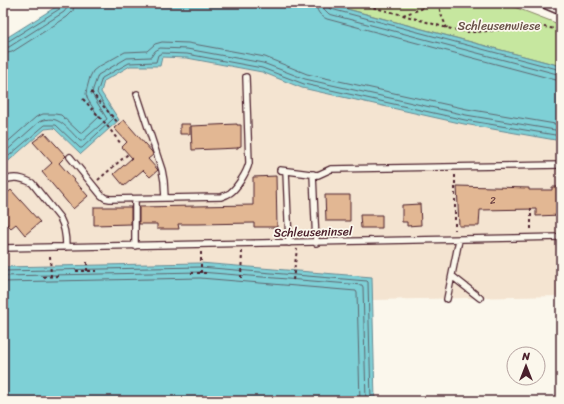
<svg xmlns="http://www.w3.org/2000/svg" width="564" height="404" viewBox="0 0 564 404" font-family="Sriracha,sans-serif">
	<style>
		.built { fill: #f4e4d1 }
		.green { fill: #c6e79f; stroke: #888365 }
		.water { fill: #7ed0d6; stroke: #698992 }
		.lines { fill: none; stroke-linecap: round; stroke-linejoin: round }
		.shore { stroke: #5f666f; stroke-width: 1 }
		.building { fill: #e2b793; stroke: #4a1f2b }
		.service-casing { stroke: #4a1f2b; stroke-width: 8 }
		.minor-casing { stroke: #4a1f2b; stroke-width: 14 }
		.path { stroke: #4a1f2b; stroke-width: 2; stroke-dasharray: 3 3; stroke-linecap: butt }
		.service { stroke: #fbf7ec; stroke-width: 5.5 }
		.minor { stroke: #fbf7ec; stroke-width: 11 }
		.labels { text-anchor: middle; stroke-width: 3.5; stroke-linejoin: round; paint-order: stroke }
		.number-label { font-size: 10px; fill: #704545 }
		.park-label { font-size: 12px; fill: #695148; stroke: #fbf7ec }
		.street-label { font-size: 12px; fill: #4a1f2b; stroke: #fbf7ec }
	</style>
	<rect width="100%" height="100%" fill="#fbf7ec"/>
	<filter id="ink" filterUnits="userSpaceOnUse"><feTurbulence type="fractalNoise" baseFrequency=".025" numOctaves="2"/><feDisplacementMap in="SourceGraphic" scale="8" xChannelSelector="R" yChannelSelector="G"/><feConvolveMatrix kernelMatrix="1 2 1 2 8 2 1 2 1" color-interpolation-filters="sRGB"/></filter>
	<g filter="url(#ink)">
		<path class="built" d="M 161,57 L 187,58 L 262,72 L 302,88 L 464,124 L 561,141 L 561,296 L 373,300 L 372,277 L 200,263 L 3,267 L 3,166 L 45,129 L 54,128 L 81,154 L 104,81 L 130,66 L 160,66 Z"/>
		<path class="green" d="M 325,3 L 504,3 L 561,25 L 561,66 Z"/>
		<path class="water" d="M 62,3 L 324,3 L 561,66 L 561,141 L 464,124 L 302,88 L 262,72 L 187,58 L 162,57 L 160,66 L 130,66 L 104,81 L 101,92 L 119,120 L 81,154 L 54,128 L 45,129 L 3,166 L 3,40 Z
			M 200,263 L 372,277 L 375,401 L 3,401 L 3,267 Z"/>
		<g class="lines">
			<path class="shore" d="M 316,3 C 316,11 320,16 327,19 L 556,80 L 561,81
				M 322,3 L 324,9 L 329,14 L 561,75
				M 327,3 L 328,7 L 331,9 L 561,70
				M 3,43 L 7,42 L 61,8 L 63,6 L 63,3
				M 3,48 L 9,47 L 64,12 L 67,8 L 68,3
				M 3,54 L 12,52 L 67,17 L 73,11 L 74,3
				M 3,146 L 36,117 L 43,114 L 55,114 L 61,115 L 80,133 L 82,133 L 99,117 L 88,100 L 86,94 L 87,88 L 90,77 L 93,71 L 98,67 L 125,52 L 147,51 L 155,44 L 162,42 L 188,43 L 265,57 L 307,74 L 467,109 L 561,125
				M 3,154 L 39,122 C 44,119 53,118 58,121 C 65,124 74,135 80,141 L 82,141 L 107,119 L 92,94 L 93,89 L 98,75 L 127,58 L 151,57 L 155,51 L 160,48 L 187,49 L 263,63 L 305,79 L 466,115 L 561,131
				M 3,161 L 45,125 L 56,125 L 80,148 L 82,148 L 113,119 L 97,93 L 102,78 L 129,63 L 156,62 L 158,55 L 162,53 L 187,54 L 262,68 L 304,84 L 465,120 L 561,136
				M 3,271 L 200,267 L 367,281 L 368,282 L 371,401
				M 3,276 L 200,272 L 362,285 L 363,287 L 366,401
				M 3,282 L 200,278 L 356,291 L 357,293 L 360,401"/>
		</g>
		<path class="building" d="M 124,120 L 152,152 L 153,155 L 148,159 L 158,170 L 150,177 L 143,170 L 124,186 L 114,174 L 132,158 L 122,147 L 127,142 L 114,128 Z
			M 180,124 L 190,124 L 190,134 L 180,134 Z
			M 237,124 L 237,125 L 241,125 L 241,146 L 238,147 L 238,148 L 192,150 L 191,126 Z
			M 45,133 L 66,156 L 59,163 L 88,196 L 73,209 L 42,172 L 52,163 L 33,142 Z
			M 276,176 L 277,227 L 254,227 L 254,223 L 198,224 L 178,224 L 179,229 L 157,229 L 157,224 L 139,224 L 139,207 L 253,205 L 253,177 Z
			M 457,186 L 529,188 L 529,190 L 552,190 L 552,187 L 561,187 L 561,215 L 536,216 L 536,209 L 480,210 L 479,226 L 459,226 Z
			M 11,190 L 40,222 L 25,235 L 16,224 L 11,228 L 3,220 L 3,197 Z
			M 325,195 L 350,195 L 350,221 L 326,221 Z
			M 420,204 L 421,225 L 407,226 L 407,222 L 402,222 L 402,205 Z
			M 94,207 L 131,207 L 131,224 L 94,225 Z
			M 360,215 L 382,215 L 382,228 L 361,228 Z"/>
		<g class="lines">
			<defs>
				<path id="service" d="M 137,94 L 162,170 L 164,181 L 165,198
					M 70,157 L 101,195 L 105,198 L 110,199 L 221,197 C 224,196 227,195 230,193 C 237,188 247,172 249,163 L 246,77
					M 280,170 L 318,175 L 331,169 L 561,165
					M 286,171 L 289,243
					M 313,174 L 316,243
					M 3,181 C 12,176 23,178 32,183 L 60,218 C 65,227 66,236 66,247
					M 135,199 L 135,246
					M 3,248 L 561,237
					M 452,276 L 480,298
					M 447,299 L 459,240"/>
				<path id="minor" d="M 547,3 L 561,9"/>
			</defs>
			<use href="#service" class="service-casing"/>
			<use href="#minor" class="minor-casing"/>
			<path class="path" d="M 356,3 L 403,15 L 447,28 L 467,32 L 477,32 L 527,27 L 539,26 L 561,30
				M 438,3 L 442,17 L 447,28
				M 403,15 L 421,9 L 431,3
				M 91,92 L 119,124
				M 83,99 L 105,123 L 121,144
				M 455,175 L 455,230
				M 98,180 L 128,154
				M 531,208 L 531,229
				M 50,256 L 51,276
				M 87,262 L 87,271
				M 76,271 L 98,271
				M 191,273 L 209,273
				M 201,273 L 201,252
				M 43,277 L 59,276
				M 241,278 L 242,251
				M 293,280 L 297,249"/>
			<use href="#service" class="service"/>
			<use href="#minor" class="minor"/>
		</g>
	</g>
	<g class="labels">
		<g class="number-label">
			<text x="493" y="204">2</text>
		</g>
		<g class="park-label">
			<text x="499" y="30">Schleusenwiese</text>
		</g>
		<g class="street-label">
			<text transform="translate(313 232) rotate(-1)" y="4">Schleuseninsel</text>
		</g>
	</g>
	<rect width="564" height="404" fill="none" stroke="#fbf7ec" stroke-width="16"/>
	<rect x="8" y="8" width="548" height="388" fill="none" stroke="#4a1f2b" stroke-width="1.5" filter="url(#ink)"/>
	<g transform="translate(526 366)"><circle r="19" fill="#fbf7ec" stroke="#b4a19f"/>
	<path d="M0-3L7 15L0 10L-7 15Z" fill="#4a1f2b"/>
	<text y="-6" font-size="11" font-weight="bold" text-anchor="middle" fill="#4a1f2b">N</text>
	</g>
</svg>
